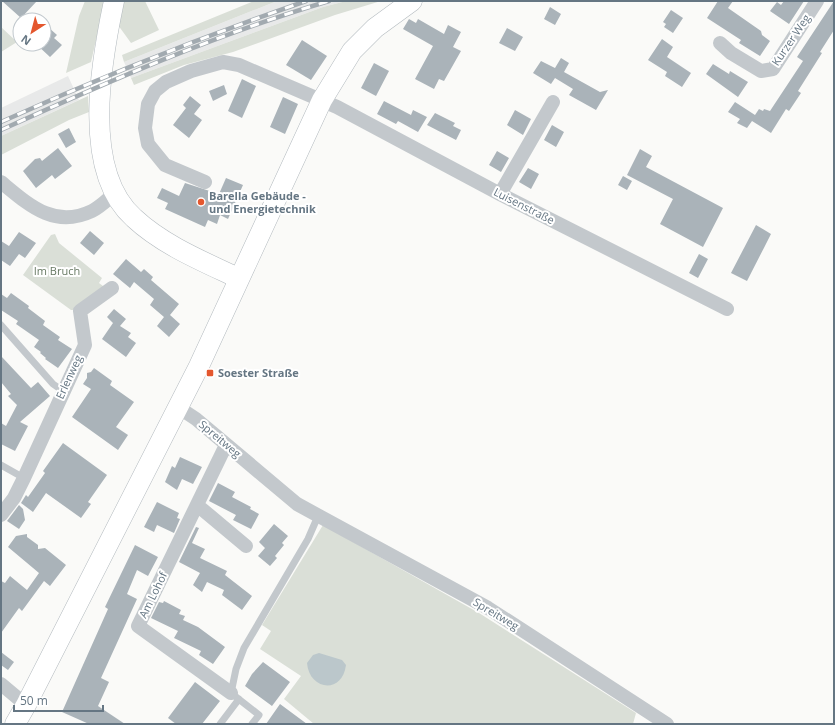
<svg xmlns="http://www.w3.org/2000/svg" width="835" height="725" viewBox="0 0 835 725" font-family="'Open Sans',sans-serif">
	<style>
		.built { fill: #e8e9e9 }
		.green { fill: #dadfd7 }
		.water { fill: #bbc7cb }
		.building { fill: #aab3b9 }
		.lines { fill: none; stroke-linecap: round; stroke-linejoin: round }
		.secondary-casing { stroke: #b3babf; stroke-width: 21 }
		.lane { stroke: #c3c8cc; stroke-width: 7 }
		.street { stroke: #c3c8cc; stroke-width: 14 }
		.secondary { stroke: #fff; stroke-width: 20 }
		.rail-casing { stroke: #a2aab0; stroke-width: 4.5 }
		.rail { stroke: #fff; stroke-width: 3; stroke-dasharray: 9; stroke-linecap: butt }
		.poi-dot { fill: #e4572e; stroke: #fff; stroke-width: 1.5 }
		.labels { text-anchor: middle; stroke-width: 4; stroke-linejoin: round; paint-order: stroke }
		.street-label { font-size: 11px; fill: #657683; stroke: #fff }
		.poi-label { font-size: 11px; font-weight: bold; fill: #657683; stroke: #fff; text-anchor: start }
		.park-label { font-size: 11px; fill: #687a64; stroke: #fff }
	</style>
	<rect width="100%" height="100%" fill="#fafaf8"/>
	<path class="built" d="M 277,1 L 346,1 L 323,7 L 131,78 L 124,62 Z
		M 68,76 L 79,100 L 1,136 L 1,108 Z"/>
	<path class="green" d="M 85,1 L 105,1 L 91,62 L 66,73 L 79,16 Z
		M 122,1 L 145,1 L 159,30 L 131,43 L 118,25 Z
		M 254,1 L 277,1 L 124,62 L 122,55 Z
		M 346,1 L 381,1 L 335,15 L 233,52 L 184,65 L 134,85 L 131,78 L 323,7 Z
		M 1,27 L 17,42 L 1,52 Z
		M 88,96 L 89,112 L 69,120 L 1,155 L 1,136 Z
		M 55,234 L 59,243 L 102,278 L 99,283 L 103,286 L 104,291 L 76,310 L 71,310 L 23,275 L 51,235 Z
		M 323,525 L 479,613 L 636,713 L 633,724 L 314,724 L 284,699 L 301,676 L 260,649 L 271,631 L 262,625 Z"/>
	<path class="water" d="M 319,653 L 342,660 L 346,665 C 342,695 309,690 307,663 L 313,655 Z"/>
	<path class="building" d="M 2,1 L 37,1 L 21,18 Z
		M 718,1 L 733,1 L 728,8 L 761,31 L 762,35 L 770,41 L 760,56 L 739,43 L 741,40 L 707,18 Z
		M 784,1 L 804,1 L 789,24 L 770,11 L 777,2 L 781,5 Z
		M 834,1 L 834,30 L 820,52 L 822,53 L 798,91 L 801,93 L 789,111 L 786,109 L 771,133 L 752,121 L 747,128 L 737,123 L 740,119 L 728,112 L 735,102 L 755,115 L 759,109 L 763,111 L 764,109 L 770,111 L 803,61 L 797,57 Z
		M 550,7 L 561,14 L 555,25 L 544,19 Z
		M 671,10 L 683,18 L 673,33 L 664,27 L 666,24 L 663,22 Z
		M 409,19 L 416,23 L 418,19 L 444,34 L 448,25 L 461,32 L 453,47 L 461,51 L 444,81 L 439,79 L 434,89 L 415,79 L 433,46 L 403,29 Z
		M 48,27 L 57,35 L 54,38 L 62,45 L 50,57 L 36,44 L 44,44 L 44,28 L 46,30 Z
		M 507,28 L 523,37 L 515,51 L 499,43 Z
		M 662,39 L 673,47 L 667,57 L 691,73 L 682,87 L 665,76 L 667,72 L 648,60 Z
		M 302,40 L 327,56 L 311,80 L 286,65 Z
		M 561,58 L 569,63 L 564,72 L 600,92 L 608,90 L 596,110 L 569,95 L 573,89 L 555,78 L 551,84 L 533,73 L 541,61 L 555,68 Z
		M 374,63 L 389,71 L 376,96 L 361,88 Z
		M 713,64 L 729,74 L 730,71 L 748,82 L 738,97 L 706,74 Z
		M 242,79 L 256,86 L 242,118 L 228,111 Z
		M 224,85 L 227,94 L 213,101 L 209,91 Z
		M 190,96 L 201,105 L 194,114 L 202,120 L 189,138 L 173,125 L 186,108 L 183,105 Z
		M 283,97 L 298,104 L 285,134 L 270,127 Z
		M 384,101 L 411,115 L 413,110 L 427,117 L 418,132 L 398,121 L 396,124 L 377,114 Z
		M 515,110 L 531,119 L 523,135 L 507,125 Z
		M 435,113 L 455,123 L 453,126 L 461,130 L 456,140 L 427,125 Z
		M 552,125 L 564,132 L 556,147 L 544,140 Z
		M 69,128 L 76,142 L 66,148 L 58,134 Z
		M 58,148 L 72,166 L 55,179 L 52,175 L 36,188 L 23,171 L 35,159 L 40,158 L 42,161 Z
		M 640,149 L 652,156 L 646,167 L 723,208 L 703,247 L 660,224 L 673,199 L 627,175 Z
		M 497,151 L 509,158 L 501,172 L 489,165 Z
		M 528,168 L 539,174 L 531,189 L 519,182 Z
		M 623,176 L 632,181 L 627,190 L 618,185 Z
		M 226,178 L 243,185 L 228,219 L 220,215 L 217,224 L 208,220 L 205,227 L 165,209 L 168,203 L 157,198 L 162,188 L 179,196 L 185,183 L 219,194 Z
		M 756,225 L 771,234 L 747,281 L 731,273 Z
		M 90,231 L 104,243 L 94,255 L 80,243 Z
		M 19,232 L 36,243 L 25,258 L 19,254 L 10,266 L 1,260 L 1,241 L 9,246 Z
		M 699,254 L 708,259 L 698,278 L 689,273 Z
		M 126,259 L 141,272 L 144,269 L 153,277 L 151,280 L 179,304 L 170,315 L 180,324 L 169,337 L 157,326 L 164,317 L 150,305 L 154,299 L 134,282 L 130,288 L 113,274 Z
		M 11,293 L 29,306 L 28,308 L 45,321 L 43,325 L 60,337 L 58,340 L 72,349 L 58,368 L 45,359 L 46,358 L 40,353 L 41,352 L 34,347 L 39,340 L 16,324 L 18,321 L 1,310 L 1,294 L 7,298 Z
		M 114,309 L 126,319 L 120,326 L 131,333 L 128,337 L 136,343 L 126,357 L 102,339 L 113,323 L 107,317 Z
		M 1,356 L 31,388 L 38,382 L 50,396 L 20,422 L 28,426 L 15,451 L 1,444 L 1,423 L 6,426 L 17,405 L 8,396 L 11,394 L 1,382 Z
		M 94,368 L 112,381 L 110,385 L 134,402 L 116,427 L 128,435 L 118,450 L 72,417 L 91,389 L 83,384 L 87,378 L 87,373 L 91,372 Z
		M 63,443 L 107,475 L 88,502 L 91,504 L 81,518 L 46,493 L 33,512 L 21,503 L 26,495 L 28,497 L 45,473 L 43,471 Z
		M 180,457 L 202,467 L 193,484 L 182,479 L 177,490 L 165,482 L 172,466 L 175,468 Z
		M 218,483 L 235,492 L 232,497 L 251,507 L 250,509 L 259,514 L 251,529 L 233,520 L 236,515 L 209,501 Z
		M 157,502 L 179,513 L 177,518 L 180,519 L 174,533 L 157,525 L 154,532 L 144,527 Z
		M 19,505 L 23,509 L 25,520 L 19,529 L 7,521 Z
		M 274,524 L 288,536 L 282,543 L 284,545 L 275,556 L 277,558 L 270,566 L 258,556 L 265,548 L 259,542 Z
		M 196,527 L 199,528 L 192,543 L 205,549 L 200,558 L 227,571 L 225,575 L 252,596 L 242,610 L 222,595 L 224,590 L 207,582 L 202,592 L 193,585 L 200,573 L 179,562 Z
		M 27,534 L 27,537 L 38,545 L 38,549 L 45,548 L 66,565 L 50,586 L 44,581 L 22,611 L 19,608 L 1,633 L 1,581 L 5,583 L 10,576 L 27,590 L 39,573 L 8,547 L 16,536 Z
		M 135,545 L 158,557 L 148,576 L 137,570 L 127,594 L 137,599 L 101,678 L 109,682 L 98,706 L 125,724 L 89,724 L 62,712 L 108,609 L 105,607 Z
		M 164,601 L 181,610 L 179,614 L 185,616 L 183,620 L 198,627 L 225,647 L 213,664 L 199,655 L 201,651 L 174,638 L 178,631 L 151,618 L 159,602 L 163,603 Z
		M 1,652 L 14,662 L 8,670 L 1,665 Z
		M 263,662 L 290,682 L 272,706 L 245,686 L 252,674 Z
		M 195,682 L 220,701 L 202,724 L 176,724 L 168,718 Z
		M 280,704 L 307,724 L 266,724 Z"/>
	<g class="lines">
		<defs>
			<path id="secondary" d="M 114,1 C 101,62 81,171 134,218 C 163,245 202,261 238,278
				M 15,724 L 26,705 L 199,366 L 322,100 L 352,51 L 375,28 L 412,1"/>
		</defs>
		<use href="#secondary" class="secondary-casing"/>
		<path class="lane" d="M 1,325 L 53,384 L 63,391
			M 1,465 L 24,478
			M 220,724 L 239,699
			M 252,724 L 259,715 L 231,693 L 236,669 L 244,648 L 308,539 L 318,516"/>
		<path class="street" d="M 720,43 L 731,53 L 761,71 L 773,69 L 817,1
			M 1,182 C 29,205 54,229 92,211 C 100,207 107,200 114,194
			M 205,182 L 165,165 L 148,144 L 145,128 L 148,104 L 155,91 L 166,82 L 191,71 L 223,62 L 239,65 L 337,107 L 500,194 L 727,309
			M 500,194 L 553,102
			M 178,407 L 196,419 L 297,504 L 488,608 L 667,724
			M 226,445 L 138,626 L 231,693
			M 197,505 L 246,546
			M 1,515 L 14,498 L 24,478 L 85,345 L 80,311 L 112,288
			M 1,684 L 26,705"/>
		<use href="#secondary" class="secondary"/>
		<defs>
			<path id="rail" d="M 1,122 C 101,77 202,37 306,1
				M 1,130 C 107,82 217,34 329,1"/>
		</defs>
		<use href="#rail" class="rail-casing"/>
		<use href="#rail" class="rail"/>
	</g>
	<g class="poi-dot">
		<circle cx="201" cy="202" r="4"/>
		<rect x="206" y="369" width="8" height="8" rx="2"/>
	</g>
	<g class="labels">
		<g class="street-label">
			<text transform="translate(791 40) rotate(-56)" y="4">Kurzer Weg</text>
			<text transform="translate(524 206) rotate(27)" y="4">Luisenstraße</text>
			<text transform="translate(69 377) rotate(-65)" y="4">Erlenweg</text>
			<text transform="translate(220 439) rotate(40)" y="4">Spreitweg</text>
			<text transform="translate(153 595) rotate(-64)" y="4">Am Lohof</text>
			<text transform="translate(496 614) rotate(31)" y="4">Spreitweg</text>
		</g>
		<g class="poi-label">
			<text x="209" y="200">Barella Gebäude -<tspan x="209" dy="13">und Energietechnik</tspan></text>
			<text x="218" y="377">Soester Straße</text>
		</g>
		<g class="park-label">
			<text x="57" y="275">Im Bruch</text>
		</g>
	</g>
	<rect width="835" height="725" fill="none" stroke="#657683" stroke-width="4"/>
	<g transform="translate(32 32) rotate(216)"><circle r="19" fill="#ffffff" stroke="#c1c8cd"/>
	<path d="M0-3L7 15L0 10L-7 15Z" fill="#e4572e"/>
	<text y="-6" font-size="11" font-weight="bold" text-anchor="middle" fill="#657683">N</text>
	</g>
	<path d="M14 705v6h89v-6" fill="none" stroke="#657683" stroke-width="2"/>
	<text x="20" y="705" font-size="12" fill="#657683" stroke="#ffffff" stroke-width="3" paint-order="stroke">50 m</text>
</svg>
